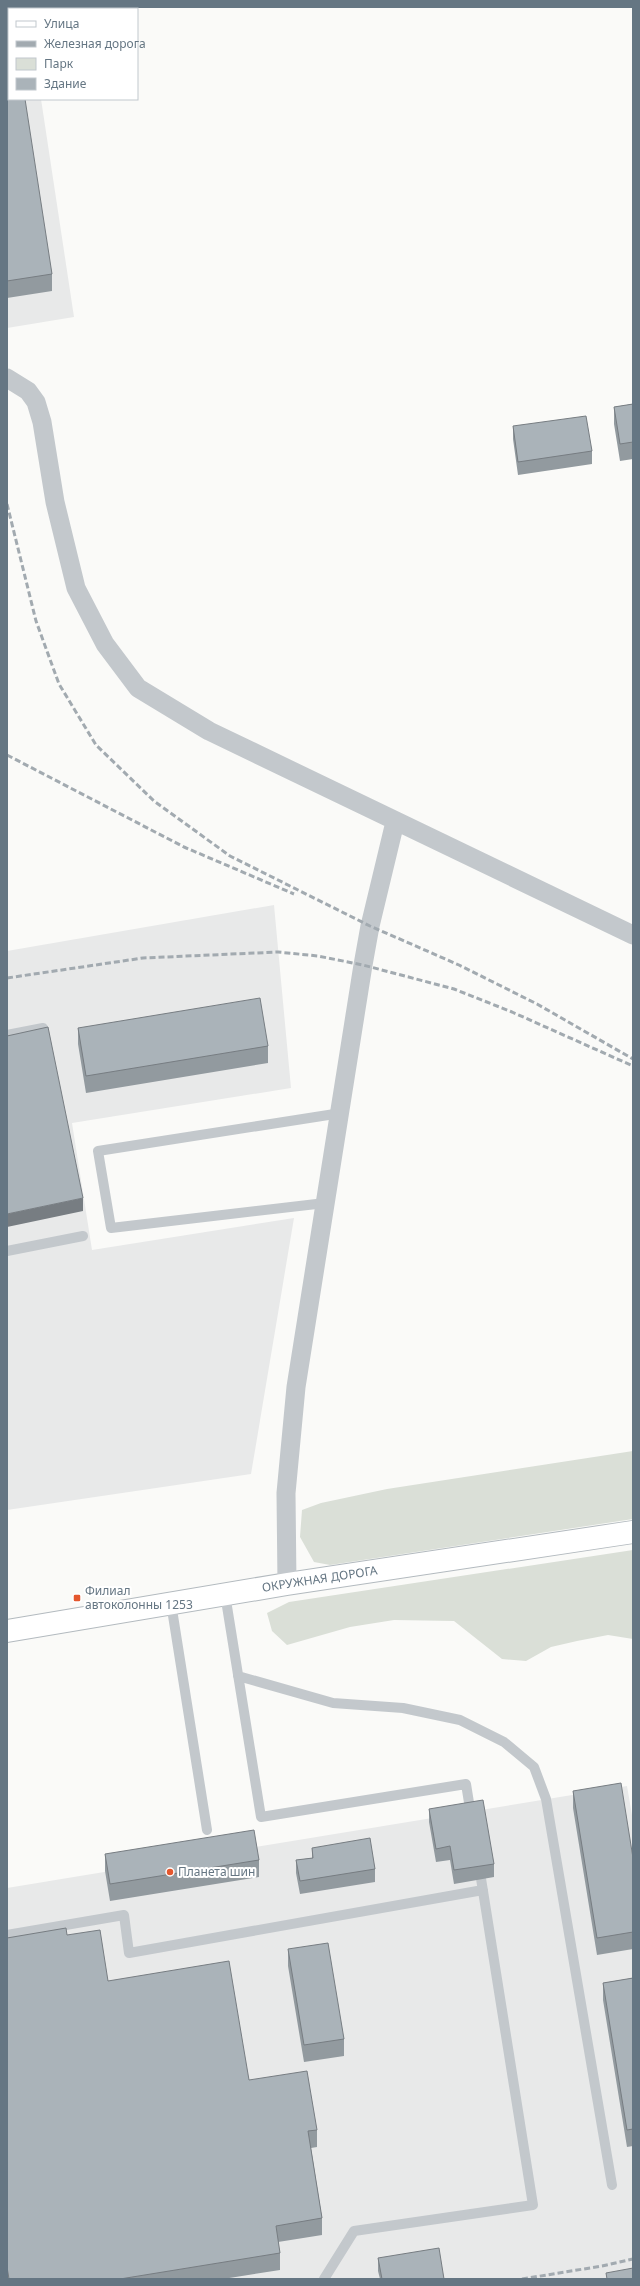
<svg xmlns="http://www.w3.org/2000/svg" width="640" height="2286" viewBox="0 0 640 2286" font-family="'Noto Sans',sans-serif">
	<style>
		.built { fill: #e8e9e9 }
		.green { fill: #dadfd7 }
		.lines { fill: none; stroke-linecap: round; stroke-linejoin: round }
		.secondary-casing { stroke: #b3babf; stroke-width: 24 }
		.lane { stroke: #c3c8cc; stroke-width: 10 }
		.street { stroke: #c3c8cc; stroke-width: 19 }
		.secondary { stroke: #fff; stroke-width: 22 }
		.rail { stroke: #a2aab0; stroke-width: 3; stroke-dasharray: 6 3; stroke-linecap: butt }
		.wall { fill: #929a9f }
		.shaded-wall { fill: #777d82 }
		.building { fill: #aab3b9; stroke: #777d82 }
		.poi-dot { fill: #e4572e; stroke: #fff; stroke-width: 1.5 }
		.labels { text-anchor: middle; stroke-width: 4; stroke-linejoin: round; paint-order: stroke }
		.street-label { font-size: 12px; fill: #657683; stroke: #fff }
		.poi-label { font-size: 12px; fill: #657683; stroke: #fff; text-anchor: start }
	</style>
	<rect width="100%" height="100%" fill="#fafaf8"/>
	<path class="built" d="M 7,7 L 27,7 L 27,9 L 9,9 L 9,99 L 41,99 L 74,317 L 7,328 Z
		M 274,905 L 291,1088 L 72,1123 L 92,1250 L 294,1218 L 251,1474 L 7,1510 L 7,951 Z
		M 627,1786 L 633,1821 L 633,2279 L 7,2279 L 7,1888 Z"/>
	<path class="green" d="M 633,1451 L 633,1519 L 330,1565 L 314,1562 L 300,1537 L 302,1510 L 321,1503 L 387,1489 Z
		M 633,1550 L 633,1639 L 608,1635 L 577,1641 L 551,1647 L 526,1661 L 502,1659 L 454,1621 L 394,1620 L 350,1627 L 287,1645 L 272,1631 L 267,1613 L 289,1602 Z"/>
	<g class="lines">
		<defs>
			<g id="secondary">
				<path id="s1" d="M 7,1631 L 287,1584 L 633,1532"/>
			</g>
		</defs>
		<use href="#secondary" class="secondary-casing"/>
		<path class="lane" d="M 7,1035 L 43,1028
			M 325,1203 L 111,1228 L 98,1151 L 341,1113
			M 7,1251 L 83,1236
			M 225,1594 L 261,1817 L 466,1784 L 471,1815
			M 171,1603 L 207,1830
			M 238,1676 L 333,1703 L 403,1708 L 460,1720 L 504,1742 L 534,1767 L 546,1799 L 612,2185
			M 7,1935 L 124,1915 L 129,1953 L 483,1890
			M 324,2279 L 354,2231 L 533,2205 L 479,1866"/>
		<path class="street" d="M 7,378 L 28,391 L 36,402 L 42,422 L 55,502 L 76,588 L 105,644 L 138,688 L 209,731 L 633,935
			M 287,1584 L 286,1493 L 296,1387 L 363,965 L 370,926 L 395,822"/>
		<use href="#secondary" class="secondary"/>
		<path class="rail" d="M 7,504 L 36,621 L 59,684 L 96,745 L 154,801 L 230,856 L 370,926 L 459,965 L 537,1004 L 633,1059
			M 7,755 L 184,847 L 294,894
			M 7,978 L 143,958 L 278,952 L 318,956 L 363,965 L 454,989 L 512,1012 L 633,1066
			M 522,2279 L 602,2266 L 633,2259"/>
	</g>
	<path class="wall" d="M 7,7 L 14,7 L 14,9 L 9,9 L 9,23 L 7,23 Z
		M 7,57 L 52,274 L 52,291 L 7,298 Z
		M 633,404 L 633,459 L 620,461 L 614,424 L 614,407 Z
		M 513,426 L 592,451 L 592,464 L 518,475 L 513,439 Z
		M 78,1028 L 268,1046 L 268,1063 L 86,1093 L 78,1044 Z
		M 573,1791 L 633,1858 L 633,1949 L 597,1955 L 573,1808 Z
		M 429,1809 L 494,1864 L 494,1877 L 454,1884 L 450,1860 L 436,1862 L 429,1822 Z
		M 312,1848 L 375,1869 L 375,1882 L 300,1894 L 296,1873 L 296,1860 L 312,1858 Z
		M 105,1854 L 259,1860 L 259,1877 L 110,1901 L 105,1871 Z
		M 67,1935 L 108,1981 L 249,2080 L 317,2130 L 317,2147 L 311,2148 L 322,2218 L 322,2235 L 278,2242 L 280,2253 L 280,2270 L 223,2279 L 7,2279 L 7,1938 Z
		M 288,1949 L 344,2039 L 344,2056 L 304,2062 L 288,1966 Z
		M 633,1978 L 633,2146 L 627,2147 L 603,2000 L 603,1983 Z
		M 378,2258 L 444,2279 L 380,2279 L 378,2271 Z"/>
	<path class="shaded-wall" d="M 83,1198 L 83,1211 L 7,1227 L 7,1214 Z"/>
	<path class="building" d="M 7,57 L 9,57 L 9,99 L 25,99 L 52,274 L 7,281 Z
		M 633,404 L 633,442 L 620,444 L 614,407 Z
		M 586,416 L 592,451 L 518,462 L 513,426 Z
		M 260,998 L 268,1046 L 86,1076 L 78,1028 Z
		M 48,1027 L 83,1198 L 7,1214 L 7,1036 Z
		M 621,1783 L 633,1858 L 633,1932 L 597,1938 L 573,1791 Z
		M 483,1800 L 494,1864 L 454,1870 L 450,1846 L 436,1849 L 429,1809 Z
		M 254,1830 L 259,1860 L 110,1884 L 105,1854 Z
		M 370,1838 L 375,1869 L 300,1881 L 296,1860 L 313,1858 L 312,1848 Z
		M 66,1928 L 67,1935 L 100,1930 L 108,1981 L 229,1961 L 249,2080 L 307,2071 L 317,2130 L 308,2131 L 322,2218 L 276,2226 L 280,2253 L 120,2279 L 9,2279 L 7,2267 L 7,1938 Z
		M 328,1943 L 344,2039 L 304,2045 L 288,1949 Z
		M 633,1978 L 633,2129 L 627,2130 L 603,1983 Z
		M 439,2248 L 444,2279 L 382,2279 L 378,2258 Z
		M 633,2268 L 633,2279 L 607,2279 L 606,2273 Z"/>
	<g class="poi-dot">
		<rect x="73" y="1594" width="8" height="8" rx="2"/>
		<circle cx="170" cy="1872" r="4"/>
	</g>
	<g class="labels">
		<g class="street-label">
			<text dy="4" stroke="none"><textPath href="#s1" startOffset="317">ОКРУЖНАЯ ДОРОГА</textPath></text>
		</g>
		<g class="poi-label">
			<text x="85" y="1595">Филиал<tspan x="85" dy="14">автоколонны 1253</tspan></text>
			<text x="178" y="1876">Планета шин</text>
		</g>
	</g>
	<rect width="640" height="2286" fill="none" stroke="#657683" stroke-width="16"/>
	<rect x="8" y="8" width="130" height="92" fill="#ffffff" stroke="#c1c8cd"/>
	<rect x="16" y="21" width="20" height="6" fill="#ffffff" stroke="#c1c8cd"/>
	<text x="44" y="28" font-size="12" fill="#657683">Улица</text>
	<rect x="16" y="41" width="20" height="6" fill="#a2aab0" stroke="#c1c8cd"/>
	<text x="44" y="48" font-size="12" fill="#657683">Железная дорога</text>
	<rect x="16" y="58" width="20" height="12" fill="#dadfd7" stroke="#c1c8cd"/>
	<text x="44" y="68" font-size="12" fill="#657683">Парк</text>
	<rect x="16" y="78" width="20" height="12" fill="#aab3b9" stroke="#c1c8cd"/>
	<text x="44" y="88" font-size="12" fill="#657683">Здание</text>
</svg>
